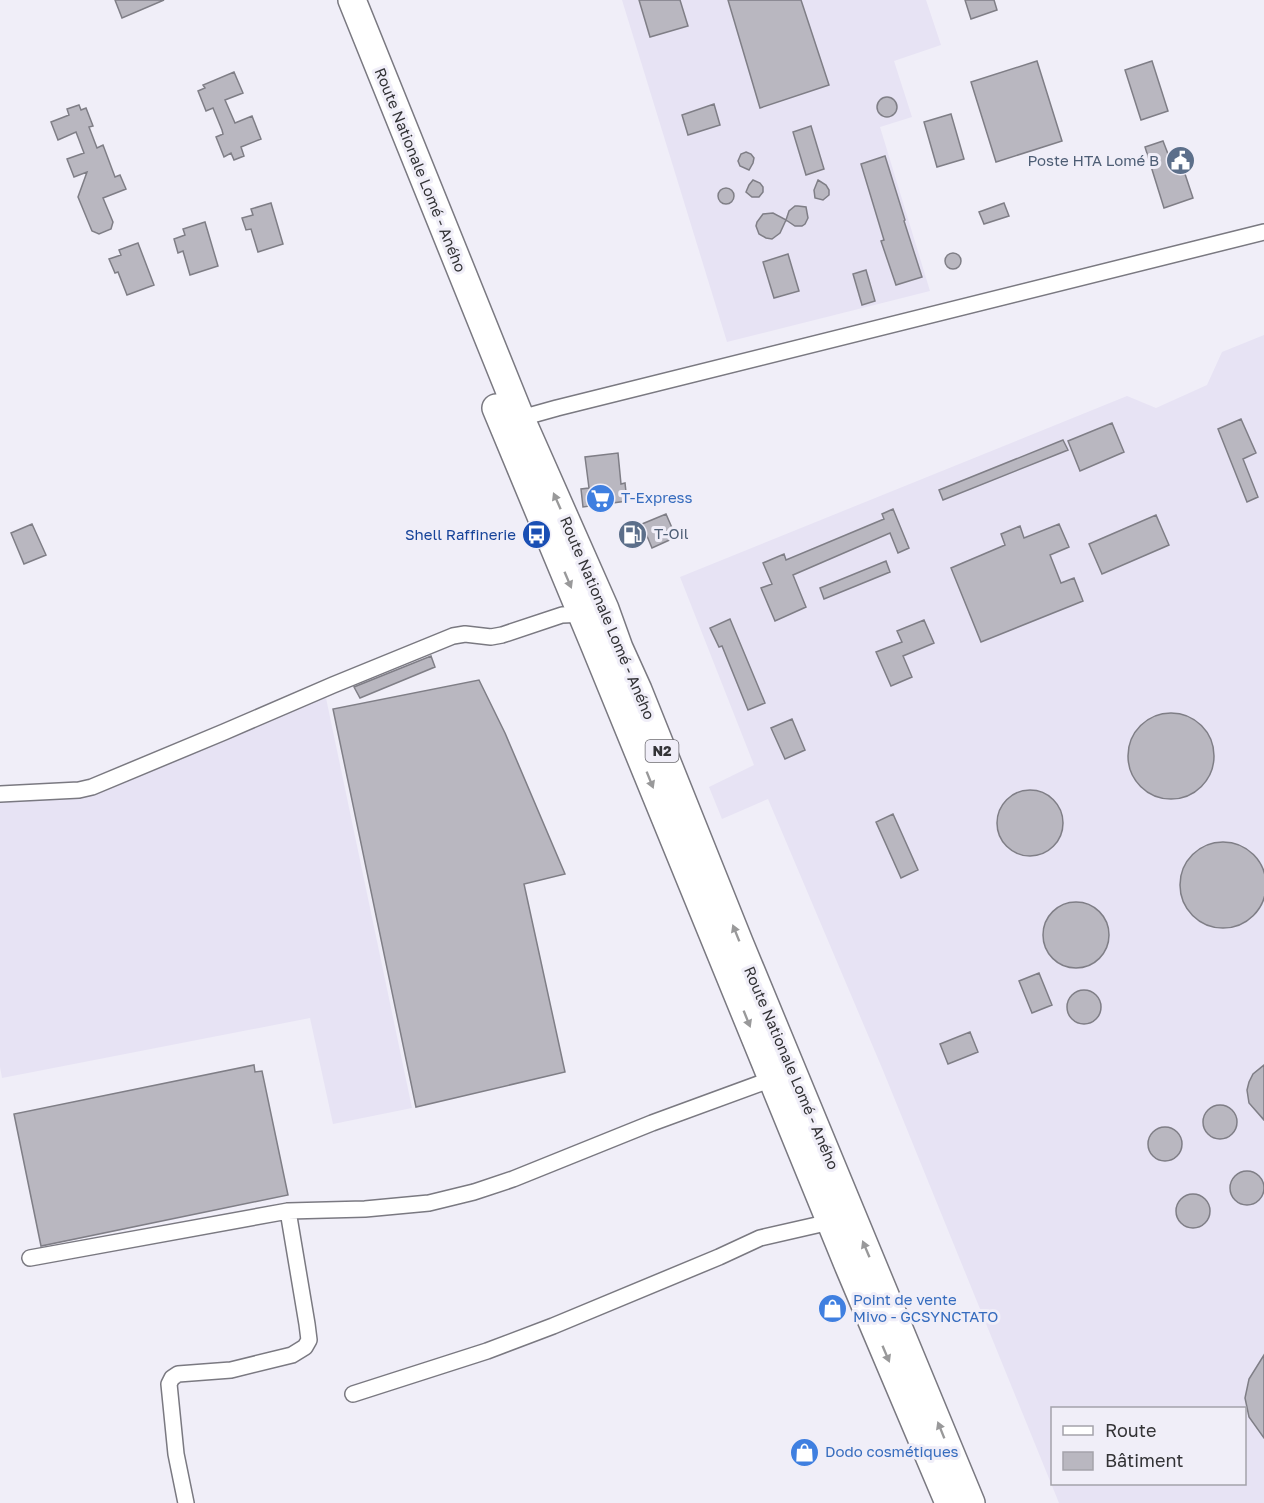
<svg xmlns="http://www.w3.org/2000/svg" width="1264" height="1503" viewBox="0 0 1264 1503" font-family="'Golos Text',sans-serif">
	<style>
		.built { fill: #e7e3f4; fill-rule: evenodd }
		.building { fill: #b9b7c0; stroke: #7f7e86; stroke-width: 1.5 }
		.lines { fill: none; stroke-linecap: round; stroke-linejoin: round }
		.street-casing { stroke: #7a7981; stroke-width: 18 }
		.highway-casing { stroke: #7a7981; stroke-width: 30 }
		.street { stroke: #fff; stroke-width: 15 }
		.highway { stroke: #fff; stroke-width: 27 }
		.oneway { fill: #99999a }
		.labels { text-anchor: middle; stroke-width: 6; stroke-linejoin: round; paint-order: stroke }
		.shield { fill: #f0eef8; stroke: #6c6b70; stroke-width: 1.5 }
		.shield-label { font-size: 14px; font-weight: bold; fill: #333336 }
		.service-label { font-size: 15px; fill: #4e5e75; stroke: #f0eef8; text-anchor: end }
		.street-label { font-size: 15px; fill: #333336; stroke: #f0eef8 }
		.shop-label { font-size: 15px; fill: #366cbe; stroke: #f0eef8; text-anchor: start }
		.transit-label { font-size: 15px; fill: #164399; stroke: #f0eef8; text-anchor: end }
	</style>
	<rect width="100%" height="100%" fill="#f0eef8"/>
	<path class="built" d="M 622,0 L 926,0 L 941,45 L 894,61 L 912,117 L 880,127 L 930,291 L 727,342 Z
		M 1264,335 L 1264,1503 L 1059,1503 L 882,1068 L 768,799 L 722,819 L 709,787 L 754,765 L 680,577 L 1127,396 L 1156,408 L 1207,385 L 1222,352 ZM 1052,1408 L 1244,1408 L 1244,1484 L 1052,1484 Z
		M 326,698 L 412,1108 L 333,1124 L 310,1018 L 2,1078 L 0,1067 L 0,798 L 93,793 L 228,736 Z"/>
	<path class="building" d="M 115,0 L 164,0 L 122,18 Z
		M 639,0 L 680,0 L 688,26 L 650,37 Z
		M 728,0 L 801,0 L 829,85 L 760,108 Z
		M 965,0 L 994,0 L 997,10 L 971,19 Z
		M 1037,61 L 1062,141 L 996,162 L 971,82 Z
		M 1152,61 L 1168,111 L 1141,120 L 1125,70 Z
		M 234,72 L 243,93 L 225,100 L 235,123 L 252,116 L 261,139 L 241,147 L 244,156 L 234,160 L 231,153 L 224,157 L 216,137 L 223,134 L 222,130 L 213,108 L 206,111 L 198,91 L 205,88 L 203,85 Z
		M877 107a10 10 0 1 1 20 0a10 10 0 1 1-20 0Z
		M 714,104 L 720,125 L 688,135 L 682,115 Z
		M 79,105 L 81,110 L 86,108 L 93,126 L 89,127 L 97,148 L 103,145 L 115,177 L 120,175 L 126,189 L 103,198 L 113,222 L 111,229 L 99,234 L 92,231 L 78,197 L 87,172 L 74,177 L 67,159 L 84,153 L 76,132 L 58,140 L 51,122 L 69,115 L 67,109 Z
		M 951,114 L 964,159 L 937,167 L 924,122 Z
		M 811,126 L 824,169 L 806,175 L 793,132 Z
		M 1163,141 L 1170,159 L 1179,156 L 1193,198 L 1164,208 L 1145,147 Z
		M 746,152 L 751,154 L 754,158 L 753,163 L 749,170 L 740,166 L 738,161 L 741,154 Z
		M 885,156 L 905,220 L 904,221 L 922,277 L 896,285 L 881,241 L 884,240 L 861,164 Z
		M 753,180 L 760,183 L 763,187 L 763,192 L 759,197 L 752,197 L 746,192 L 749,185 Z
		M 818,180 L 826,185 L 829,190 L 829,195 L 823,200 L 815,198 L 814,190 Z
		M718 196a8 8 0 1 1 16 0a8 8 0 1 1-16 0Z
		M 271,203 L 283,244 L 258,252 L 251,229 L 246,230 L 242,218 L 253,215 L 251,209 Z
		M 1004,203 L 1009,216 L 984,224 L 979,212 Z
		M 795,206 L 798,206 L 806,207 L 808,218 L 805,224 L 802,226 L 795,226 L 786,220 L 780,233 L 772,239 L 766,238 L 759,234 L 756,226 L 757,222 L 763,214 L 773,213 L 786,220 L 789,211 Z
		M 205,222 L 218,266 L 190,275 L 183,251 L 178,253 L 174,239 L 185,235 L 183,229 Z
		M 138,243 L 154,285 L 127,295 L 118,272 L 115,273 L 109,259 L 121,255 L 119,250 Z
		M945 261a8 8 0 1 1 16 0a8 8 0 1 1-16 0Z
		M 788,254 L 799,291 L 774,298 L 763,262 Z
		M 866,270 L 875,301 L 862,305 L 853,274 Z
		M 1241,419 L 1256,453 L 1243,459 L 1258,497 L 1247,502 L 1218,429 Z
		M 1112,423 L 1124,452 L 1080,471 L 1068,441 Z
		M 1063,440 L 1068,450 L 943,500 L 939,490 Z
		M 618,453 L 621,484 L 625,483 L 627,501 L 583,507 L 581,489 L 589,488 L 585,457 Z
		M 893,509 L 909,548 L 898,553 L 890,533 L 793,575 L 806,607 L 775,621 L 761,588 L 772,584 L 763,563 L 784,554 L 786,560 L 884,519 L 882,514 Z
		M 666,514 L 676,537 L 652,548 L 642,524 Z
		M 1156,515 L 1169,545 L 1102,574 L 1089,544 Z
		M 32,524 L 46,555 L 24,564 L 11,533 Z
		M 1059,524 L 1069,547 L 1050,555 L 1061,583 L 1074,578 L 1083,601 L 981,642 L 951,568 L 1005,545 L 1001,534 L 1020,526 L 1024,538 Z
		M 886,561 L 890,572 L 824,599 L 820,588 Z
		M 730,619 L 765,703 L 748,710 L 722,646 L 719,647 L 710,628 Z
		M 924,620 L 934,643 L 903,656 L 912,677 L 891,686 L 876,652 L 902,642 L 897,631 Z
		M 431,656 L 435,667 L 360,698 L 354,687 Z
		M 479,680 L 505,733 L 565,874 L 524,884 L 565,1072 L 416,1107 L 333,709 Z
		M1128 756a43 43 0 1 1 86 0a43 43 0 1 1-86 0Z
		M 792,719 L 805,750 L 785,759 L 771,728 Z
		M997 823a33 33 0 1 1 66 0a33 33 0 1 1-66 0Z
		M 893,814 L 918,870 L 901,878 L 876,822 Z
		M1180 885a43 43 0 1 1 86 0a43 43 0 1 1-86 0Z
		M1043 935a33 33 0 1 1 66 0a33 33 0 1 1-66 0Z
		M 1039,973 L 1052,1005 L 1032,1013 L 1019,981 Z
		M1067 1007a17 17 0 1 1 34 0a17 17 0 1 1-34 0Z
		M 970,1032 L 978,1052 L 948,1064 L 940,1044 Z
		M 254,1065 L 255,1072 L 262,1071 L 288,1195 L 41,1246 L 14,1114 Z
		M 1264,1065 L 1264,1120 L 1249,1103 L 1247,1090 L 1249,1082 L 1253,1074 Z
		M1203 1122a17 17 0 1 1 34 0a17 17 0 1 1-34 0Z
		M1148 1144a17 17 0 1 1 34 0a17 17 0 1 1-34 0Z
		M1230 1188a17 17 0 1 1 34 0a17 17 0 1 1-34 0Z
		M1176 1211a17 17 0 1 1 34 0a17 17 0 1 1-34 0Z
		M 1264,1355 L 1264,1438 L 1249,1417 L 1245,1398 L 1249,1379 Z"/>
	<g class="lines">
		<defs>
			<path id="street" d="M 514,420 L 557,408 L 1264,232
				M 0,794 L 79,790 L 92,787 L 224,732 L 333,685 L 453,636 L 465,634 L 491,637 L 502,635 L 562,615 L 586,614
				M 30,1258 L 288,1211 L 365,1209 L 429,1203 L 474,1192 L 513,1179 L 652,1123 L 772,1079
				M 353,1394 L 487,1351 L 553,1326 L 719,1257 L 760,1238 L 830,1222
				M 186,1503 L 176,1454 L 169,1384 L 172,1378 L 178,1374 L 231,1370 L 292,1355 L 305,1347 L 309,1340 L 307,1324 L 288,1211"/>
			<path id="highway" d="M 352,0 L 521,419 L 605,609 L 619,648 L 638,690 L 739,942 L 971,1503
				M 496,408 L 595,646 L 849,1267 L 949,1503"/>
		</defs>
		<use href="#street" class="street-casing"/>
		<use href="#highway" class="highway-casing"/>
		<use href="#street" class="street"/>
		<use href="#highway" class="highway"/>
	</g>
	<defs><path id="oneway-solid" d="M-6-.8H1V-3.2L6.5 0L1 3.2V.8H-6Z" transform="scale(1.5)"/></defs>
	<g class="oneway">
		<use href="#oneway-solid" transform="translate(557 501) rotate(-114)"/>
		<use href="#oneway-solid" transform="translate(568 580) rotate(67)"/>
		<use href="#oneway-solid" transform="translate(650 780) rotate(68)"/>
		<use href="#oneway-solid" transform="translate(736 933) rotate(-112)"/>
		<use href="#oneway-solid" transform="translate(747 1019) rotate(68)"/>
		<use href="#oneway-solid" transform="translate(866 1249) rotate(-113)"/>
		<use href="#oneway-solid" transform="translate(886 1354) rotate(67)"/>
		<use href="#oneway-solid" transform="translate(941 1430) rotate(-112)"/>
	</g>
	<defs>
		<symbol id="civic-disc" viewBox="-11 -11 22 22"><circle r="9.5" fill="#5c6f8a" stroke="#f0eef8"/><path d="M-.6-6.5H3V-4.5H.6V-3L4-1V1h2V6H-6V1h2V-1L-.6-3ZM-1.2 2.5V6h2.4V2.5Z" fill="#fff"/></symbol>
		<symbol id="supermarket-disc" viewBox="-11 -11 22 22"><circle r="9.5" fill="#3f7fe0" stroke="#f0eef8"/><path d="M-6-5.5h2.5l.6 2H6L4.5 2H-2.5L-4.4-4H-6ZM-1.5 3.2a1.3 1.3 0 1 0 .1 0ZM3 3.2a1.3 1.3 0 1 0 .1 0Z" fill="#fff"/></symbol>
		<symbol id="fuel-disc" viewBox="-11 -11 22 22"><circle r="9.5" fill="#5c6f8a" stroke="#f0eef8"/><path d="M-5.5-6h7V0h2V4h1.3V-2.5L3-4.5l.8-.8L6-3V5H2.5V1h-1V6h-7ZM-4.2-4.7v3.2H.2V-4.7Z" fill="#fff"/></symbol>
		<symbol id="bus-disc" viewBox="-11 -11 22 22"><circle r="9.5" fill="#1a4fb4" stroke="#f0eef8"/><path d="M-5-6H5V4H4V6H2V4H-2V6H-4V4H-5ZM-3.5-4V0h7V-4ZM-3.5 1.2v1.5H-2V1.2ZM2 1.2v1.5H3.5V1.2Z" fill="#fff"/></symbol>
		<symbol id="shop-disc" viewBox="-11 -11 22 22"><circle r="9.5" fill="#3f7fe0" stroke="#f0eef8"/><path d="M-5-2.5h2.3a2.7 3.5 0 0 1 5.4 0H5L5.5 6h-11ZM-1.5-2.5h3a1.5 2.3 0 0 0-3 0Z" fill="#fff"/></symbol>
	</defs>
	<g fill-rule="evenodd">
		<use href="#civic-disc" x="1164" y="144" width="33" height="33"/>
		<use href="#supermarket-disc" x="584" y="482" width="33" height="33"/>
		<use href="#fuel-disc" x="616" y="518" width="33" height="33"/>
		<use href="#bus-disc" x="520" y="518" width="33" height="33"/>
		<use href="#shop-disc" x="816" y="1292" width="33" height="33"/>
		<use href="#shop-disc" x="788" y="1436" width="33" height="33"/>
	</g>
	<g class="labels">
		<rect class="shield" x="645.5" y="740" width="33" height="22" rx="4.5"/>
		<g class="shield-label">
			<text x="662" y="756">N2</text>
		</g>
		<g class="service-label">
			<text x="1159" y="166">Poste HTA Lomé B</text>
			<text x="654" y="539" text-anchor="start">T-Oil</text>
		</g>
		<g class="street-label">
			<text transform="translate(420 170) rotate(68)" y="5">Route Nationale Lomé - Aného</text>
			<text transform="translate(607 618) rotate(67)" y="5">Route Nationale Lomé - Aného</text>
			<text transform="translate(791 1068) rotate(67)" y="5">Route Nationale Lomé - Aného</text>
		</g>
		<g class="shop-label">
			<text x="621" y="503">T-Express</text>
			<text x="853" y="1305">Point de vente<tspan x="853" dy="17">Mivo - GCSYNCTATO</tspan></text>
			<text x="825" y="1457">Dodo cosmétiques</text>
		</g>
		<g class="transit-label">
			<text x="516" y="540">Shell Raffinerie</text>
		</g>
	</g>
	<rect x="1051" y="1407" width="195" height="78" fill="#f0eef8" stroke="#a4a3aa" stroke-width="1.5"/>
	<rect x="1063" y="1426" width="30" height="9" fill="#ffffff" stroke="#a4a3aa" stroke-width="1.5"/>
	<text x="1105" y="1437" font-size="18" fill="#333336">Route</text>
	<rect x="1063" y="1452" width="30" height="18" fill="#b9b7c0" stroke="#a4a3aa" stroke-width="1.5"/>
	<text x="1105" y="1467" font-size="18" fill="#333336">Bâtiment</text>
</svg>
